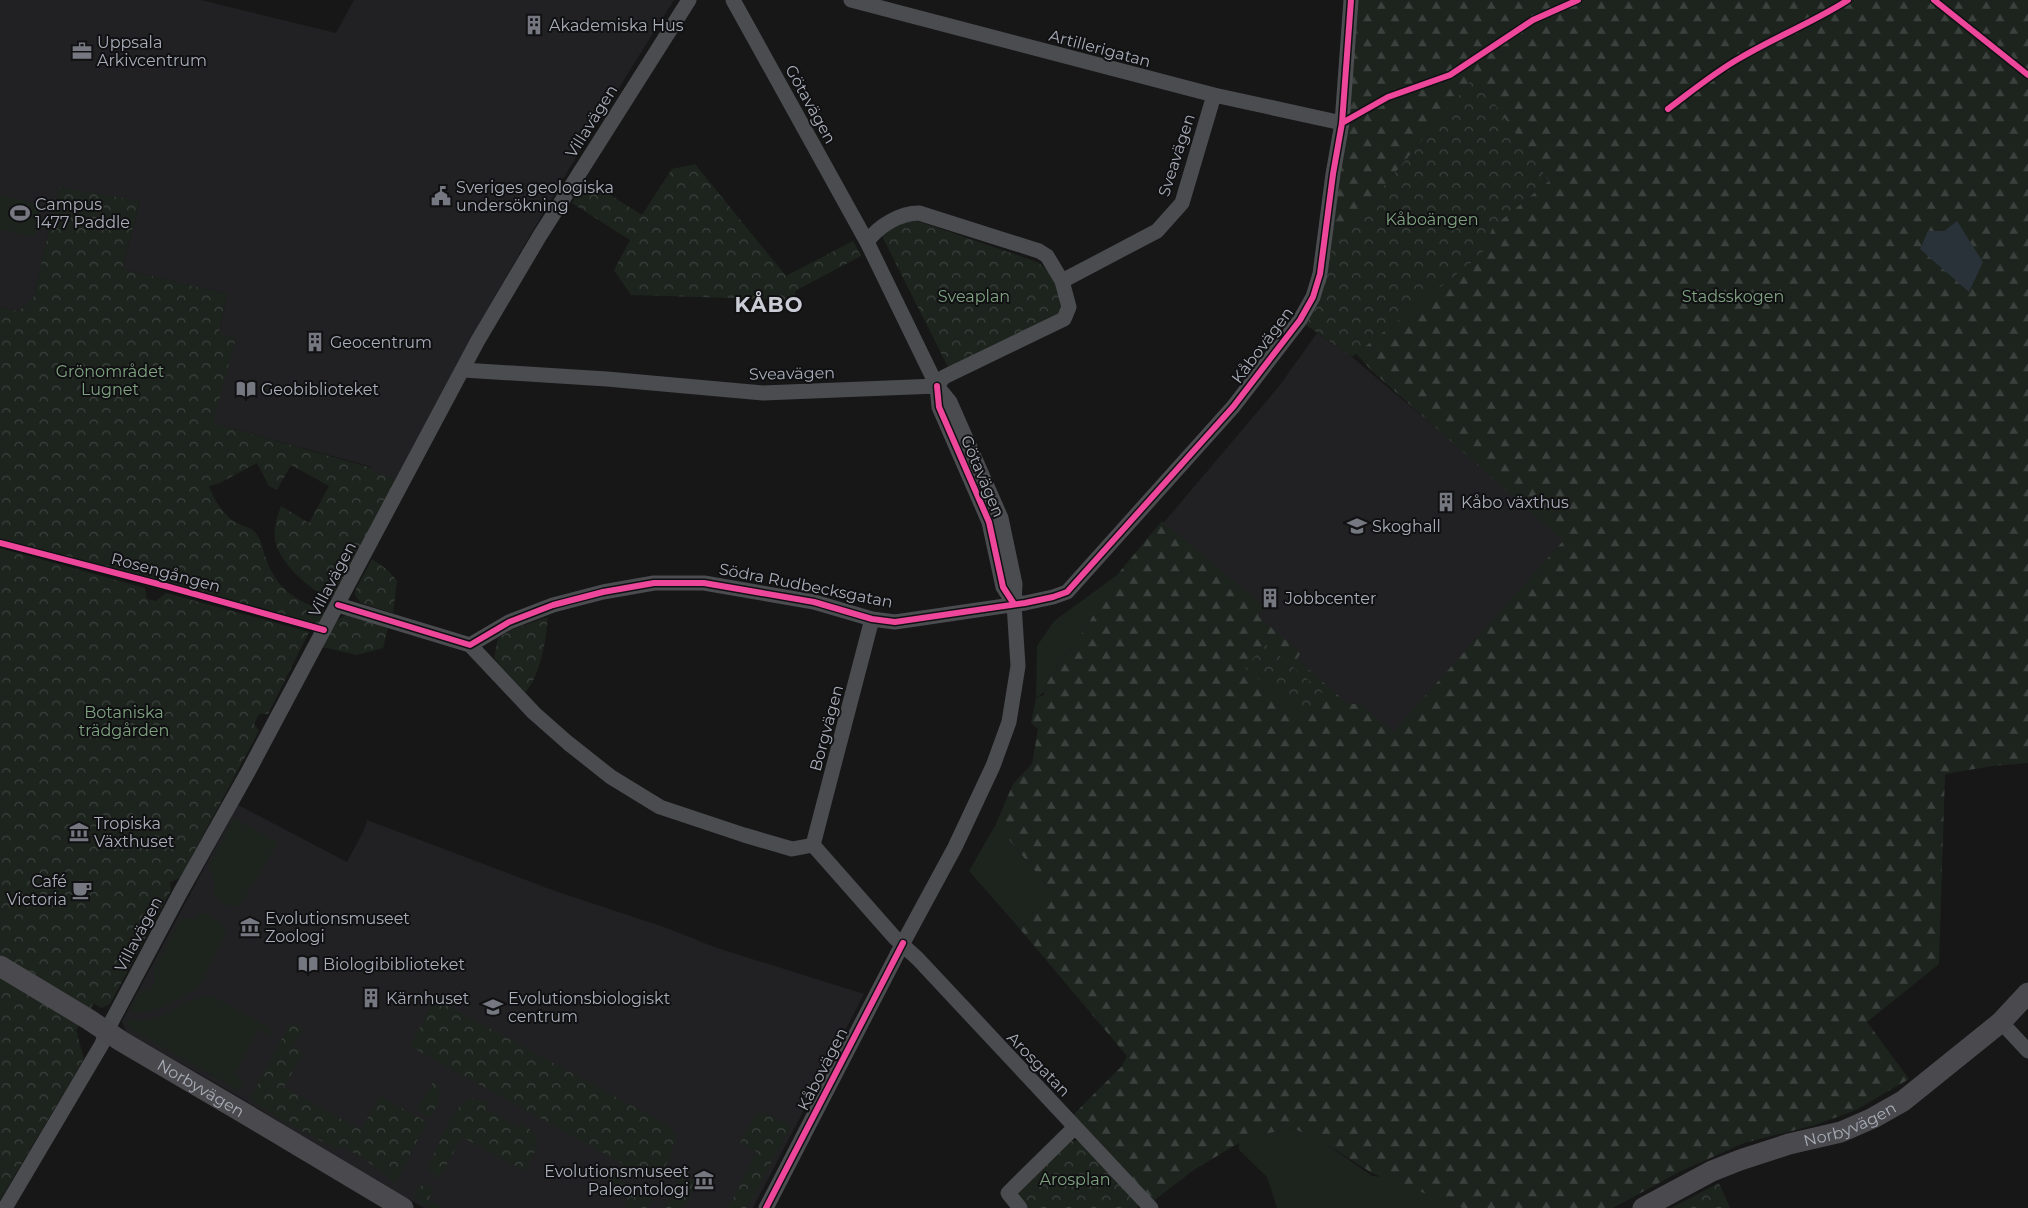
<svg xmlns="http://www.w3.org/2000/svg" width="2028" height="1208" viewBox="0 0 2028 1208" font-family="Montserrat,sans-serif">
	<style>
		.built { fill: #212123 }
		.green { fill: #1d241e }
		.forest { fill: url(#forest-firs) }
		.park { fill: url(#park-crowns) }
		.water { fill: #2a3239 }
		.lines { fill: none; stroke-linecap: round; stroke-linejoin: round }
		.street { stroke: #4b4c50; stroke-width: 15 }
		.secondary { stroke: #4a4a4e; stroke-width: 21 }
		.cycleway-casing { stroke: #111113; stroke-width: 9 }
		.cycleway { stroke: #ed469a; stroke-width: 6 }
		.labels { text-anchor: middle; stroke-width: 4; stroke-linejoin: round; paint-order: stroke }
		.poi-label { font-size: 16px; fill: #a8adb8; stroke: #111113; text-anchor: start }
		.street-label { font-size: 16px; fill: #a8adb8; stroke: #111113 }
		.park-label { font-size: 16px; fill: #7fa381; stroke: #111113 }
		.district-label { font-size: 21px; font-weight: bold; letter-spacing: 1px; fill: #c9ccd4; stroke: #111113 }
	</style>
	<defs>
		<pattern id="forest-firs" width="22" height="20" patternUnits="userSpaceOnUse" patternTransform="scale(1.25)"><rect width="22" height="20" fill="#1d241e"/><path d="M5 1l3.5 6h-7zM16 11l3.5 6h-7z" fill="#3b413d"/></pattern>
		<pattern id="park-crowns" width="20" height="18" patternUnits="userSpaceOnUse" patternTransform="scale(1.25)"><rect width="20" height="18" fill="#1d241e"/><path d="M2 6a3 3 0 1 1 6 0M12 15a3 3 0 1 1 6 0" fill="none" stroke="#3b413d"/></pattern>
	</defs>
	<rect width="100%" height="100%" fill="#171717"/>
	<path class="built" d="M 0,0 L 201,0 L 336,33 L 354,0 L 674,0 L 585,142 L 525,244 L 462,354 L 396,480 L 371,471 L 372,467 L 212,423 L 236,338 L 219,334 L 227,294 L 122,269 L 140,202 L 59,187 L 33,299 L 18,311 L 0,307 Z
		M 1317,333 L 1352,357 L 1569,540 L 1393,732 L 1348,704 L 1149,540 L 1280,385 Z
		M 238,805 L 347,862 L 364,830 L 367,820 L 555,891 L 664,927 L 717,948 L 864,994 L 753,1208 L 425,1208 L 372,1180 L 243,1099 L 126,1032 L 122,1021 Z"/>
	<path class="green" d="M 0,195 L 41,205 L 34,237 L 0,229 Z
		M 1117,575 L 1096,614 L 1048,678 L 1044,692 L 1036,698 L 1037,646 L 1054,621 Z
		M 234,818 L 278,843 L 240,905 C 231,911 221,901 213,895 C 216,886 215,875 208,868 Z
		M 996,824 L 1051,890 L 1020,929 L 969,871 Z
		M 200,914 L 205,914 L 224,925 L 226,931 L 201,984 L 197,988 C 182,996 146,1021 130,1010 L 141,991 L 150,990 L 155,982 L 154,970 L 181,918 L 194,919 Z
		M 207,996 L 215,997 L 271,1029 L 272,1036 L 258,1029 L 235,1075 L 244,1082 L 239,1091 L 126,1026 L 127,1019 C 158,1029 178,1000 207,996 Z
		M 1295,1129 L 1326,1144 L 1372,1176 L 1404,1178 L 1518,1208 L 1277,1208 L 1267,1177 L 1239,1150 L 1239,1143 L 1269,1133 Z"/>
	<path class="forest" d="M 1358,0 L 2028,0 L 2028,763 L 1992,766 L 1945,774 L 1939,964 L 1867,1022 L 1909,1079 L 1856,1110 L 1815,1125 L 1744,1143 L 1679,1172 L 1613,1208 L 1463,1208 L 1372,1173 L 1326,1144 L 1295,1129 L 1269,1133 L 1239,1143 L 1195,1169 L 1152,1202 L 1073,1115 L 1122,1066 L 1127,1056 L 1020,929 L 1051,890 L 996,824 L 1013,784 L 1032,764 L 1038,729 L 1031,723 L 1036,698 L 1044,695 L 1044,692 L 1048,678 L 1087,626 L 1117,575 L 1162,521 L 1265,607 L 1258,616 L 1297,650 L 1300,654 L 1297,659 L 1348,704 L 1361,704 L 1393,732 L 1563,541 L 1372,371 L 1343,339 L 1313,311 L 1329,259 L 1342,163 Z"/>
	<path class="park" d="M 1475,76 L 1549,181 L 1493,227 L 1482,254 L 1352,357 L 1306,325 C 1322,300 1329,278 1332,249 Z
		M 695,164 L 786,276 L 853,241 L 861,256 L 795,291 L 796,300 L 631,295 L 614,270 L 630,240 L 572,203 L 585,179 L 642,215 L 672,169 Z
		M 59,187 L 140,201 L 122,269 L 227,294 L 219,333 L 236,338 L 213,423 L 372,468 L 372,471 L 396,480 L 337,596 L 329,599 C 310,589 279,563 275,540 C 273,528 277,517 281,506 L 309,523 L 329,486 L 291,465 L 277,490 L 269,486 L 257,463 L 220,483 L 209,486 C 213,498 223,514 233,521 C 239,525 248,526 254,531 C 262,539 262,548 266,559 C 279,593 295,598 326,613 L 319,626 L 170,583 L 0,541 L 0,307 L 18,311 L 33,299 Z
		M 912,219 L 1037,262 C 1053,272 1071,301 1056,317 L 948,367 L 880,232 Z
		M 0,548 L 145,588 L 147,599 L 156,601 L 166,593 L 309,632 L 268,714 L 259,714 L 254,724 L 259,731 L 180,878 L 170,882 L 171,890 L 110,1004 L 101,1008 L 94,1003 L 76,1030 L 84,1059 L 0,1200 Z
		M 372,559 L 389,571 L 397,581 L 393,613 L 361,603 L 355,595 L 356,589 Z
		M 347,615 L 388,628 L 383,648 L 357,655 L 322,647 C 329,635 333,619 347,615 Z
		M 548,617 C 546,640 541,674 525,693 L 494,658 L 498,638 L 513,629 Z
		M 1265,644 L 1323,692 L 1303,716 L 1245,668 Z
		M 437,1000 L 671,1127 L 676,1137 C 671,1152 667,1175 648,1178 L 410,1046 L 434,1001 Z
		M 295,1023 L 303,1029 L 293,1047 L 303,1053 L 284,1087 L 361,1130 L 380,1096 L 427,1122 L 395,1183 C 379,1168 361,1157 342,1146 L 336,1149 L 280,1119 L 250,1099 L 288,1027 Z
		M 434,1080 C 445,1094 437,1104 430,1118 L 417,1110 Z
		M 470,1098 L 488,1102 L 485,1109 L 519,1127 L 522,1123 L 534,1133 L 538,1145 L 525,1171 L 462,1137 L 439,1179 L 428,1168 L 429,1165 C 439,1145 451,1109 470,1098 Z
		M 763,1112 L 791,1126 L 747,1208 L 728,1208 L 757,1152 L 740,1143 L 755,1116 Z
		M 1071,1141 L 1080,1141 L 1137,1203 L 1138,1208 L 1026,1208 L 1016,1196 Z
		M 602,1170 L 650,1197 L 652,1199 L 647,1208 L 623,1207 L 631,1193 L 599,1175 Z
		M 682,1176 L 685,1181 L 689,1178 L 698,1182 L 684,1208 L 665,1208 Z
		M 1719,1183 L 1730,1208 L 1671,1208 Z
		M 424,1185 L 434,1189 L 428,1200 L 442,1208 L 430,1208 L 414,1196 L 417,1188 Z"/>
	<path class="water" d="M 1957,221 L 1983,262 L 1969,292 L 1920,249 L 1928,231 L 1944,231 Z"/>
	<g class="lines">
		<path class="street" d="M 733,0 L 867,242 L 937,386 L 950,402 L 1001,518 L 1015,584 L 1014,604 L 1018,666 L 1009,722 L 993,766 L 955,847 L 903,943 L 766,1208
			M 851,0 L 1214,95 L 1342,123
			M 867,242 C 878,226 900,213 919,213 L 1039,251 L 1047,256 L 1062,281
			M 463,370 L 607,379 L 763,393 L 937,386 L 944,377 L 1064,319 L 1069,307 L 1062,281 L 1157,231 L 1182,203 L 1214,95
			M 937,386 L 939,407 L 989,522 L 1003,587 L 1014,604
			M 338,605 L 470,645 L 509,622 L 553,605 L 603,592 L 654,583 L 704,583 L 814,602 L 872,619 L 895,622 L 1025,603 L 1053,597 L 1067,592 L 1233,407 L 1300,320 L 1313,297 L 1320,274 L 1333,174 L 1342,123 L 1351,0
			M 470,645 L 534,713 L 568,743 L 611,777 L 660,807 L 744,835 L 792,849 L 813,845 L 895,938 L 918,959 L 1151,1208
			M 813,845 L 872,619
			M 2001,1022 L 2028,1051
			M 5,1208 L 102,1044 L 106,1032 L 180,893 L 248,772 L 477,342 L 539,237 L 689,0
			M 1020,1208 L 1008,1193 L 1075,1127"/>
		<g class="secondary">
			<path id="s1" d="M 0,966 L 88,1019 L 121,1041 L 237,1109 L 403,1208"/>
			<path id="s2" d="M 1643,1208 L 1712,1171 L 1740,1160 L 1789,1144 L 1841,1132 L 1873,1118 L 1903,1101 L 2001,1022 L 2028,993"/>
		</g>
		<defs>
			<path id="cycleway" d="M 1934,0 L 2028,75
				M 1668,109 C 1692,91 1715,72 1740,58 C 1775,37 1814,22 1848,0
				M 1342,123 L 1388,97 L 1450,75 L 1533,20 L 1578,0
				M 937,386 L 939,407 L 989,522 L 1003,587 L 1014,604
				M 0,543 L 162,585 L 324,630
				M 338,605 L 470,645 L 509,622 L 553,605 L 603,592 L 654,583 L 704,583 L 814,602 L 872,619 L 895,622 L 1025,603 L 1053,597 L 1067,592 L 1233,407 L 1300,320 L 1313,297 L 1320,274 L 1333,174 L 1342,123 L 1351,0
				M 766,1208 L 903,943"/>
		</defs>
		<use href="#cycleway" class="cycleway-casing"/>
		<use href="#cycleway" class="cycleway"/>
	</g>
	<defs>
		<symbol id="building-bare" viewBox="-9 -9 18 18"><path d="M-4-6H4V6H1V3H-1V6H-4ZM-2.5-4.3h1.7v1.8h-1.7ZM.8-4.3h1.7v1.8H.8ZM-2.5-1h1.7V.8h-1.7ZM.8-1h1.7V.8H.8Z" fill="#757880" stroke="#111113" stroke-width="2.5" paint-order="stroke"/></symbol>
		<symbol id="office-bare" viewBox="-9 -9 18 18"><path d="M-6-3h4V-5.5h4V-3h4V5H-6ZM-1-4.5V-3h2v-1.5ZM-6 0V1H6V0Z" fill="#757880" stroke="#111113" stroke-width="2.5" paint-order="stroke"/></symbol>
		<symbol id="civic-bare" viewBox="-9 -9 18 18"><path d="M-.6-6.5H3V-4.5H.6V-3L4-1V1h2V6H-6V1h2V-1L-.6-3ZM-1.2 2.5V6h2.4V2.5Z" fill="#757880" stroke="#111113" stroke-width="2.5" paint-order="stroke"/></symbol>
		<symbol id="stadium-bare" viewBox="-9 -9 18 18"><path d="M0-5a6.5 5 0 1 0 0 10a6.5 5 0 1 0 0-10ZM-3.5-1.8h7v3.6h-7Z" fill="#757880" stroke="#111113" stroke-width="2.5" paint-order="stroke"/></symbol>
		<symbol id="library-bare" viewBox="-9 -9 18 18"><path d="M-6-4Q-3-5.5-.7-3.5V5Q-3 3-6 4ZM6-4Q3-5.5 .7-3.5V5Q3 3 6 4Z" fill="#757880" stroke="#111113" stroke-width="2.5" paint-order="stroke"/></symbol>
		<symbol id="school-bare" viewBox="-9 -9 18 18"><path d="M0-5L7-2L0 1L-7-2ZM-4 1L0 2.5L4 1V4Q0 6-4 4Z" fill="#757880" stroke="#111113" stroke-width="2.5" paint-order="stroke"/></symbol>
		<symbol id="museum-bare" viewBox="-9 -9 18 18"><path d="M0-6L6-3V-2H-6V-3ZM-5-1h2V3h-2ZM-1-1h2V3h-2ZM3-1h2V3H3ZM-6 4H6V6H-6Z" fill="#757880" stroke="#111113" stroke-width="2.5" paint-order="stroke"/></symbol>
		<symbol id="cafe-bare" viewBox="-9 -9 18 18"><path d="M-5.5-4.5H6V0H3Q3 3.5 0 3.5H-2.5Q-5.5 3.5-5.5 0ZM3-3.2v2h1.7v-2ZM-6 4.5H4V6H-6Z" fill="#757880" stroke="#111113" stroke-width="2.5" paint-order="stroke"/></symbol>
		<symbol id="university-bare" viewBox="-9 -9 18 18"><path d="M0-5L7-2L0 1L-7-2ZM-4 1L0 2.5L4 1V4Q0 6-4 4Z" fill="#757880" stroke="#111113" stroke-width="2.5" paint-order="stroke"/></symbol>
	</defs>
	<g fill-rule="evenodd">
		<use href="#building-bare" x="520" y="11" width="28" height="28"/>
		<use href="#office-bare" x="68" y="37" width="28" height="28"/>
		<use href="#civic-bare" x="427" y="182" width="28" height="28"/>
		<use href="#stadium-bare" x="6" y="199" width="28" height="28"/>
		<use href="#building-bare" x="301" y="328" width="28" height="28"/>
		<use href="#library-bare" x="232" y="375" width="28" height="28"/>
		<use href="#building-bare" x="1432" y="488" width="28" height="28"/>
		<use href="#school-bare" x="1343" y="512" width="28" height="28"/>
		<use href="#building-bare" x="1256" y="584" width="28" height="28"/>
		<use href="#museum-bare" x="65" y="818" width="28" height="28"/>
		<use href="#cafe-bare" x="68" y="876" width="28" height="28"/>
		<use href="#museum-bare" x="236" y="913" width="28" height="28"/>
		<use href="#library-bare" x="294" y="950" width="28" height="28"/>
		<use href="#building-bare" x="357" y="984" width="28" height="28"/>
		<use href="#university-bare" x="479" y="993" width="28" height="28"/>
		<use href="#museum-bare" x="690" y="1166" width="28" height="28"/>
	</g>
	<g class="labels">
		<g class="poi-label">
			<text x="549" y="31">Akademiska Hus</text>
			<text x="97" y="48">Uppsala<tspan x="97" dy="18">Arkivcentrum</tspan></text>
			<text x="456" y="193">Sveriges geologiska<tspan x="456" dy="18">undersökning</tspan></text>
			<text x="35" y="210">Campus<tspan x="35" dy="18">1477 Paddle</tspan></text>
			<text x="330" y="348">Geocentrum</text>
			<text x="261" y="395">Geobiblioteket</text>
			<text x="1461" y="508">Kåbo växthus</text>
			<text x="1372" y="532">Skoghall</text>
			<text x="1285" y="604">Jobbcenter</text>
			<text x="94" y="829">Tropiska<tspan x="94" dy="18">Växthuset</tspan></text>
			<text x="67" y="887" text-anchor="end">Café<tspan x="67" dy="18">Victoria</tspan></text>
			<text x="265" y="924">Evolutionsmuseet<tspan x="265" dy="18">Zoologi</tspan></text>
			<text x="323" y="970">Biologibiblioteket</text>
			<text x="386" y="1004">Kärnhuset</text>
			<text x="508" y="1004">Evolutionsbiologiskt<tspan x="508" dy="18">centrum</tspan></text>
			<text x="689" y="1177" text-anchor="end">Evolutionsmuseet<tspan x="689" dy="18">Paleontologi</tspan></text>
		</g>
		<g class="street-label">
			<text transform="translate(1100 48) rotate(15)" y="6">Artillerigatan</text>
			<text transform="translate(811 104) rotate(61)" y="6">Götavägen</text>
			<text transform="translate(591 121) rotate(-58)" y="6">Villavägen</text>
			<text transform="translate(1176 155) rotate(-72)" y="6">Sveavägen</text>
			<text transform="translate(1262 345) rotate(-53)" y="6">Kåbovägen</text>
			<text transform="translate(792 373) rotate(-1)" y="6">Sveavägen</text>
			<text transform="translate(983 476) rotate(67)" y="6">Götavägen</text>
			<text transform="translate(166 572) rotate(15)" y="6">Rosengången</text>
			<text transform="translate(332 579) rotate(-62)" y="6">Villavägen</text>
			<text transform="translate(806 585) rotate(11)" y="6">Södra Rudbecksgatan</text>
			<text transform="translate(826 728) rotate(-75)" y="6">Borgvägen</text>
			<text transform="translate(138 934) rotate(-62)" y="6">Villavägen</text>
			<text transform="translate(1039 1064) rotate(46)" y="6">Arosgatan</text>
			<text transform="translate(822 1069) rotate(-63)" y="6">Kåbovägen</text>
			<text dy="6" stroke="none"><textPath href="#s1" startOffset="235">Norbyvägen</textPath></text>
			<text dy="6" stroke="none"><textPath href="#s2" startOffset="224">Norbyvägen</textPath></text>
		</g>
		<g class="park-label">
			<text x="1432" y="225">Kåboängen</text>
			<text x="974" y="302">Sveaplan</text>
			<text x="1733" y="302">Stadsskogen</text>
			<text x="110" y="377">Grönområdet<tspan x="110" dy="18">Lugnet</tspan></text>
			<text x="124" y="718">Botaniska<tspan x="124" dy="18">trädgården</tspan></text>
			<text x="1075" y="1185">Arosplan</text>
		</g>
		<g class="district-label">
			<text x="769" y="312">KÅBO</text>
		</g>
	</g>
</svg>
